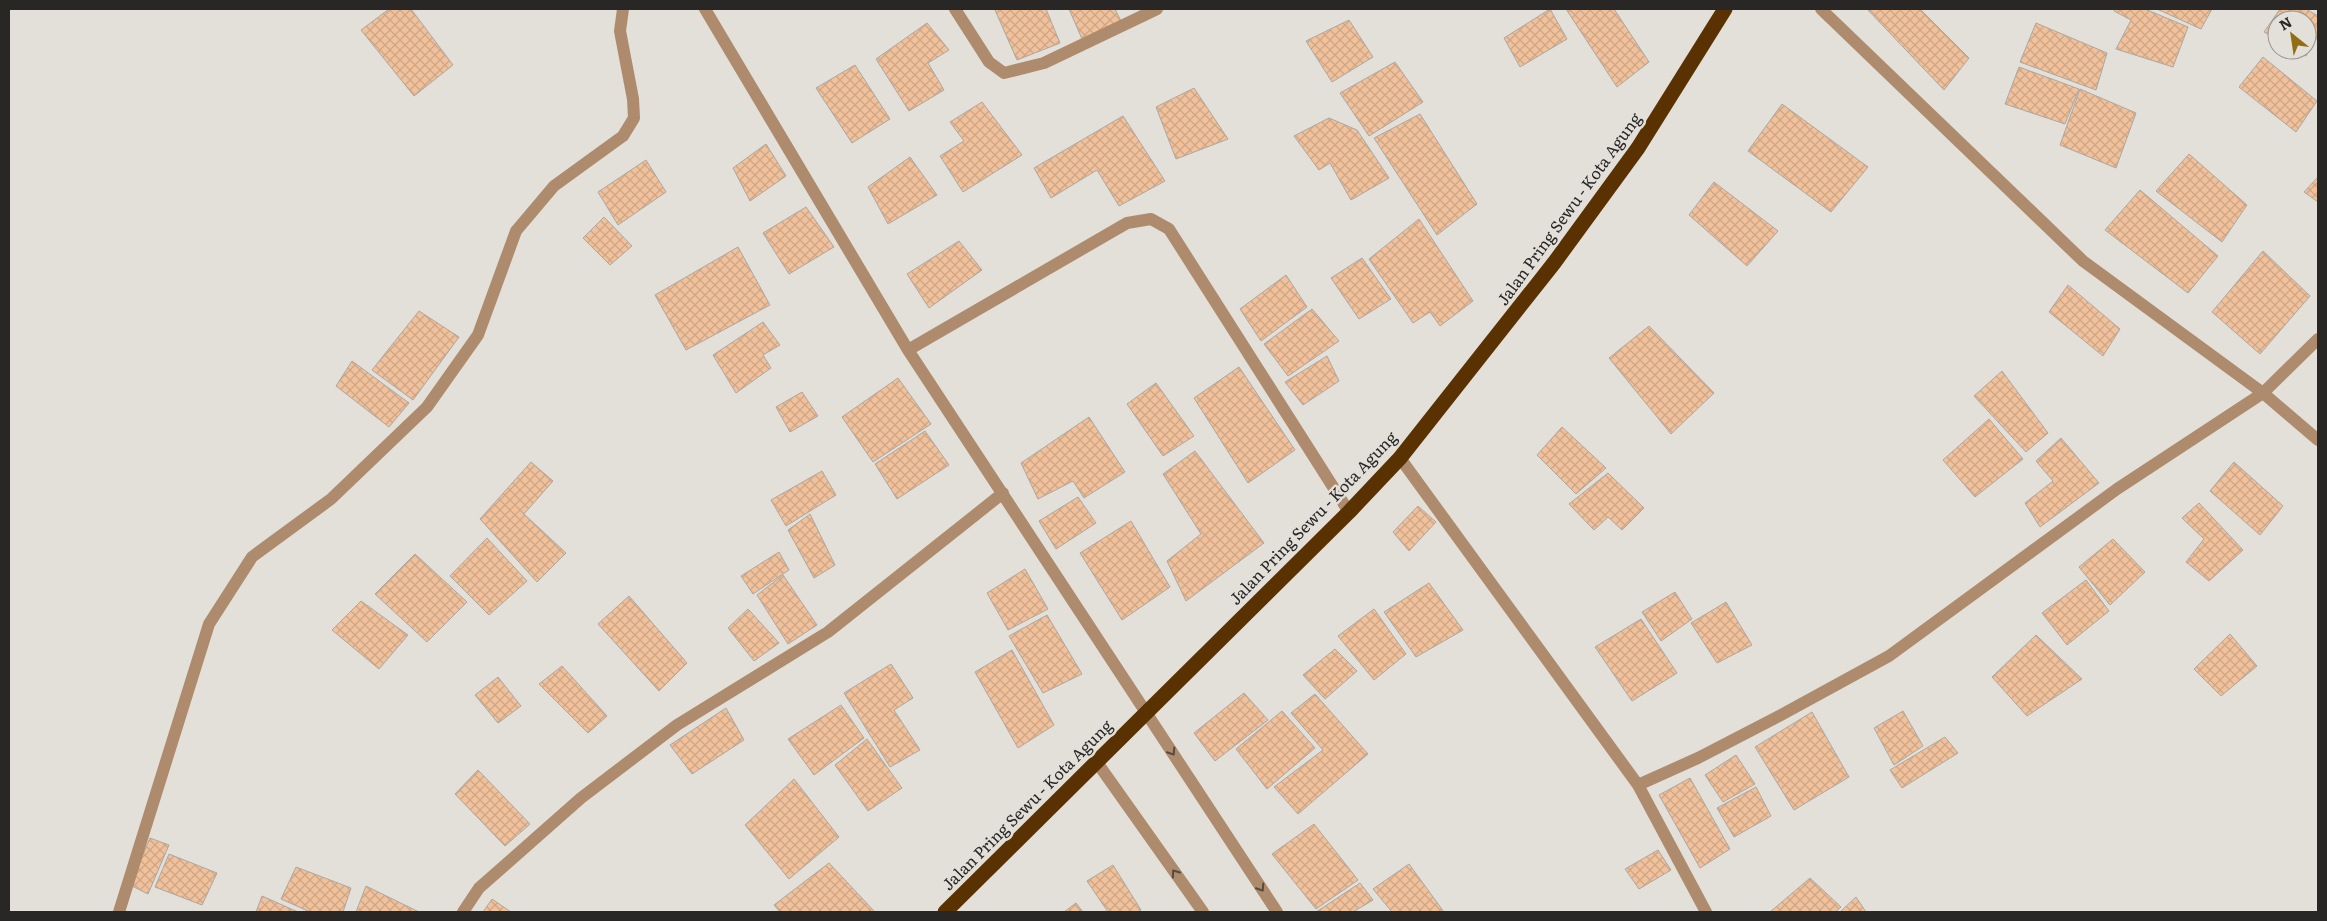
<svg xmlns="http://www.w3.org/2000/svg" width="2327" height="921" viewBox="0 0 2327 921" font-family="Literata,serif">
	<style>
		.building { fill: url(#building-cross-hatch); stroke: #ada7a2 }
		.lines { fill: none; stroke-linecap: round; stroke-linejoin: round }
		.minor { stroke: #ad8b6c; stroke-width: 12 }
		.highway { stroke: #5a3202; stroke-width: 15 }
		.oneway { stroke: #574a3e }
		.labels { text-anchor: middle; stroke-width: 5; stroke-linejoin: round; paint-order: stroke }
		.street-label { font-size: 16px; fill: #282725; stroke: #e3dfd9 }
	</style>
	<defs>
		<pattern id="building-cross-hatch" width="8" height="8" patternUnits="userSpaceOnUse" patternTransform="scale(1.25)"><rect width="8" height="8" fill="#f0c19b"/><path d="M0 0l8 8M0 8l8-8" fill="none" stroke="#cea685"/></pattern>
	</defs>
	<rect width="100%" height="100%" fill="#e3dfd9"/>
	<path class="building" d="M 389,9 L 411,9 L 453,65 L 414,96 L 361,30 Z
		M 999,9 L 1046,9 L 1060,43 L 1017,60 L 995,10 Z
		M 1069,9 L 1115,9 L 1121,21 L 1082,39 Z
		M 1550,9 L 1567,39 L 1520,67 L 1504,38 Z
		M 1566,9 L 1614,9 L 1649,62 L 1617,87 Z
		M 1867,9 L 1920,9 L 1969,58 L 1944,90 Z
		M 2115,9 L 2145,9 L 2188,27 L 2173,67 L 2116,49 L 2131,20 L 2114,11 Z
		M 2157,9 L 2212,9 L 2201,29 Z
		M 2280,9 L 2306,9 L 2318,16 L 2318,36 L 2306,56 L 2296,50 L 2307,50 L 2307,20 L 2277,20 L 2277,39 L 2264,32 Z
		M 1349,20 L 1373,57 L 1332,82 L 1306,41 Z
		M 927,23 L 949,50 L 928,63 L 944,90 L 909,111 L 876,59 Z
		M 2036,23 L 2107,53 L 2096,90 L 2020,62 Z
		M 2263,57 L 2317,101 L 2296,132 L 2239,87 Z
		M 1395,62 L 1423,102 L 1369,136 L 1340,93 Z
		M 855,65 L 890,119 L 852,143 L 816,88 Z
		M 2019,67 L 2079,89 L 2065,124 L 2005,104 Z
		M 1194,88 L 1228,139 L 1176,159 L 1156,107 Z
		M 2080,89 L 2136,113 L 2116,168 L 2060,145 Z
		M 982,102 L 1022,155 L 963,192 L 940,156 L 964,141 L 950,122 Z
		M 1782,104 L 1868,167 L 1831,212 L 1748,151 Z
		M 1420,114 L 1477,204 L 1437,235 L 1374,138 Z
		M 1123,116 L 1165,181 L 1119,206 L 1097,170 L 1051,198 L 1034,168 Z
		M 1329,118 L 1357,130 L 1389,178 L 1351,200 L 1330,163 L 1319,170 L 1294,136 Z
		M 766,144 L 786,176 L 750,201 L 733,168 Z
		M 2189,154 L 2247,205 L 2222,242 L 2156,191 Z
		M 910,157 L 937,195 L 888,224 L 868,187 Z
		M 646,160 L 666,192 L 618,225 L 598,192 Z
		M 2318,177 L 2318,202 L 2304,192 Z
		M 1714,182 L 1778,231 L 1747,266 L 1689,215 Z
		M 2140,190 L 2218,256 L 2188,293 L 2105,230 Z
		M 806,207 L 834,247 L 789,274 L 763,233 Z
		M 604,217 L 632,246 L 610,265 L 583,238 Z
		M 1419,219 L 1473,301 L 1440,326 L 1430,312 L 1413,323 L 1369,259 Z
		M 959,241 L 982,270 L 929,308 L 907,274 Z
		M 738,247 L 770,305 L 686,350 L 655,295 Z
		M 2263,251 L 2310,296 L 2260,354 L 2212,312 Z
		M 1362,258 L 1391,299 L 1359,319 L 1331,278 Z
		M 1286,275 L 1307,307 L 1261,341 L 1240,309 Z
		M 2068,285 L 2120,329 L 2103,356 L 2049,312 Z
		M 1312,309 L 1339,341 L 1288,376 L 1264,344 Z
		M 419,311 L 459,337 L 413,400 L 372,370 Z
		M 763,322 L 780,345 L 763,355 L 771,368 L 736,393 L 713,355 Z
		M 1649,326 L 1714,393 L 1671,434 L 1609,358 Z
		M 1327,356 L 1339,381 L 1303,405 L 1285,382 Z
		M 352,361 L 409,403 L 389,427 L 336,386 Z
		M 1239,367 L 1295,450 L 1248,483 L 1194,398 Z
		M 2002,371 L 2048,433 L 2026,452 L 1974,396 Z
		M 898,378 L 931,424 L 873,462 L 842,417 Z
		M 1156,383 L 1194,436 L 1163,456 L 1127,404 Z
		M 802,392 L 818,416 L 790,432 L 776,407 Z
		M 1089,417 L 1125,472 L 1084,498 L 1073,481 L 1038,499 L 1021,463 Z
		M 1989,419 L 2023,459 L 1975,497 L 1943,460 Z
		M 1562,427 L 1606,468 L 1576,494 L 1537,455 Z
		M 925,431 L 949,465 L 897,499 L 875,464 Z
		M 2061,438 L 2099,483 L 2040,527 L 2025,503 L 2053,481 L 2036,461 Z
		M 1195,451 L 1264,543 L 1186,601 L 1167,561 L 1201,534 L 1163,474 Z
		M 531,462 L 553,481 L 524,514 L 566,553 L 537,582 L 480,519 Z
		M 2234,462 L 2283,506 L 2260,535 L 2210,491 Z
		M 822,471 L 836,495 L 786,526 L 771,500 Z
		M 1608,473 L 1644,508 L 1622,530 L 1608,517 L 1594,530 L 1569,504 Z
		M 1078,497 L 1096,523 L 1056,549 L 1039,521 Z
		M 2199,503 L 2243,550 L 2209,581 L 2186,562 L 2204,539 L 2182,518 Z
		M 1418,506 L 1436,522 L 1409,551 L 1393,532 Z
		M 810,514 L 835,565 L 814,578 L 788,530 Z
		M 1131,521 L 1170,587 L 1122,620 L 1080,553 Z
		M 487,538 L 527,581 L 489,615 L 450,576 Z
		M 2113,539 L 2145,572 L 2110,605 L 2079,567 Z
		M 779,552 L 789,570 L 753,594 L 741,576 Z
		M 415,554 L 467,602 L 427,642 L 375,594 Z
		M 1025,569 L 1048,609 L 1008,630 L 987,593 Z
		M 783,575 L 817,625 L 788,644 L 757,595 Z
		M 2086,580 L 2109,611 L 2067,645 L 2042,613 Z
		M 1429,583 L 1463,630 L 1416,657 L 1384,612 Z
		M 1675,592 L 1692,619 L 1661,641 L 1642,612 Z
		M 629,596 L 687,663 L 659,691 L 598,624 Z
		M 361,601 L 408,635 L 379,669 L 332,630 Z
		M 1726,602 L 1752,645 L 1717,663 L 1691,623 Z
		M 748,609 L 779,643 L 754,661 L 728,628 Z
		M 1374,609 L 1406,654 L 1374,680 L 1338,636 Z
		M 1047,615 L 1082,674 L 1043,693 L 1009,636 Z
		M 1641,619 L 1677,673 L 1632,701 L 1595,647 Z
		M 2230,634 L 2257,666 L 2221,696 L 2194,669 Z
		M 2036,635 L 2082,679 L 2027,716 L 1992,677 Z
		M 1335,649 L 1357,671 L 1325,699 L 1303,675 Z
		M 1012,650 L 1054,725 L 1018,748 L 975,672 Z
		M 891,664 L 913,698 L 894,710 L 920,750 L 890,767 L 844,693 Z
		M 562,666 L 607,716 L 588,733 L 539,684 Z
		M 498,677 L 521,706 L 498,723 L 475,695 Z
		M 1244,693 L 1268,720 L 1215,761 L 1194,733 Z
		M 1315,694 L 1368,754 L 1298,814 L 1274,787 L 1323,750 L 1291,713 Z
		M 841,705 L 864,738 L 814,775 L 788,739 Z
		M 726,708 L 744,740 L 692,774 L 670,745 Z
		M 1282,711 L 1315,748 L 1267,789 L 1236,749 Z
		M 1903,711 L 1923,746 L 1894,765 L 1874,728 Z
		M 1812,712 L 1849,777 L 1794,810 L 1755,747 Z
		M 1945,737 L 1958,753 L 1902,788 L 1890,770 Z
		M 867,739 L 902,788 L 868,811 L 835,765 Z
		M 1736,755 L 1755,784 L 1723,802 L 1705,775 Z
		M 478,770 L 530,824 L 505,846 L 455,794 Z
		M 1690,778 L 1730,849 L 1700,868 L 1659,795 Z
		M 794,779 L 839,837 L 789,879 L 745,825 Z
		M 1756,787 L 1771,816 L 1734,837 L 1717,808 Z
		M 1314,824 L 1358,880 L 1316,909 L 1272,854 Z
		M 150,838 L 169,845 L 148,894 L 130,885 Z
		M 1658,850 L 1671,870 L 1639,889 L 1625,869 Z
		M 169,854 L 217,873 L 202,905 L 155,887 Z
		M 829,863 L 875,912 L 780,912 L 774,905 Z
		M 1409,864 L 1444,912 L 1392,912 L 1373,889 Z
		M 1113,865 L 1141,910 L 1138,912 L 1108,912 L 1087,881 Z
		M 296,867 L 351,888 L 343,912 L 310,912 L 281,899 Z
		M 1810,878 L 1841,907 L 1835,912 L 1770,912 Z
		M 1360,883 L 1373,900 L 1353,912 L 1316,912 Z
		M 366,886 L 419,912 L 356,912 Z
		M 262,896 L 298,912 L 256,912 Z
		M 1856,897 L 1866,912 L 1840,912 Z
		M 492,899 L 511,912 L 483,912 Z
		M 1076,903 L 1083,912 L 1064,912 Z"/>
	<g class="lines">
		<path class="minor" d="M 705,9 L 908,350 L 1277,912
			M 955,9 L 989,62 L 1004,73 L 1044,63 L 1157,9
			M 1821,9 L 2083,261 L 2263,393 L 2318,440
			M 908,350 L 1127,223 L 1151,219 L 1169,229 L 1349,512
			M 1400,458 L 1638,785 L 1698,758 L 1781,715 L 1889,656 L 2117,489 L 2263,393 L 2318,339
			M 1096,761 L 1203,912
			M 1638,785 L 1706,912
			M 119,912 L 209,624 L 252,557 L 331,499 L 427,407 L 478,335 L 516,231 L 554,186 L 623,136 L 634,118 L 633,99 L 620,31 L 623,9
			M 463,912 L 479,888 L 581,798 L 677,725 L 828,632 L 1003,493"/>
		<path class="highway" d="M 945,912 L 1349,512 L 1400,458 L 1554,263 L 1638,148 L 1725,9"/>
	</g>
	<defs><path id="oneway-chevron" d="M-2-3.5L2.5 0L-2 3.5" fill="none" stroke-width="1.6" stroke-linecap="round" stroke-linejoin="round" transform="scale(1.25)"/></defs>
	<g class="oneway">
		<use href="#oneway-chevron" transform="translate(1172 752) rotate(57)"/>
		<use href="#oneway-chevron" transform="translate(1175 873) rotate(-125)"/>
		<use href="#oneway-chevron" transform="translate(1261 888) rotate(57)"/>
	</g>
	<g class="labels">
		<g class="street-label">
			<text transform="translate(1569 209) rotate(-54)" y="6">Jalan Pring Sewu - Kota Agung</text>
			<text transform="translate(1313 518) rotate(-46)" y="6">Jalan Pring Sewu - Kota Agung</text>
			<text transform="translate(1027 805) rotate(-45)" y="6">Jalan Pring Sewu - Kota Agung</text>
		</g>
	</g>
	<rect width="2327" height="921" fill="none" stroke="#282725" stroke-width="20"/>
	<g transform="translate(2292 35) rotate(330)"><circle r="24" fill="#e3dfd9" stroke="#989591"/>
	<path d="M0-4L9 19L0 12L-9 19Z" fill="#916e14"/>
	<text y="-8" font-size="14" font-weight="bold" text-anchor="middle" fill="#282725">N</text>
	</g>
</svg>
